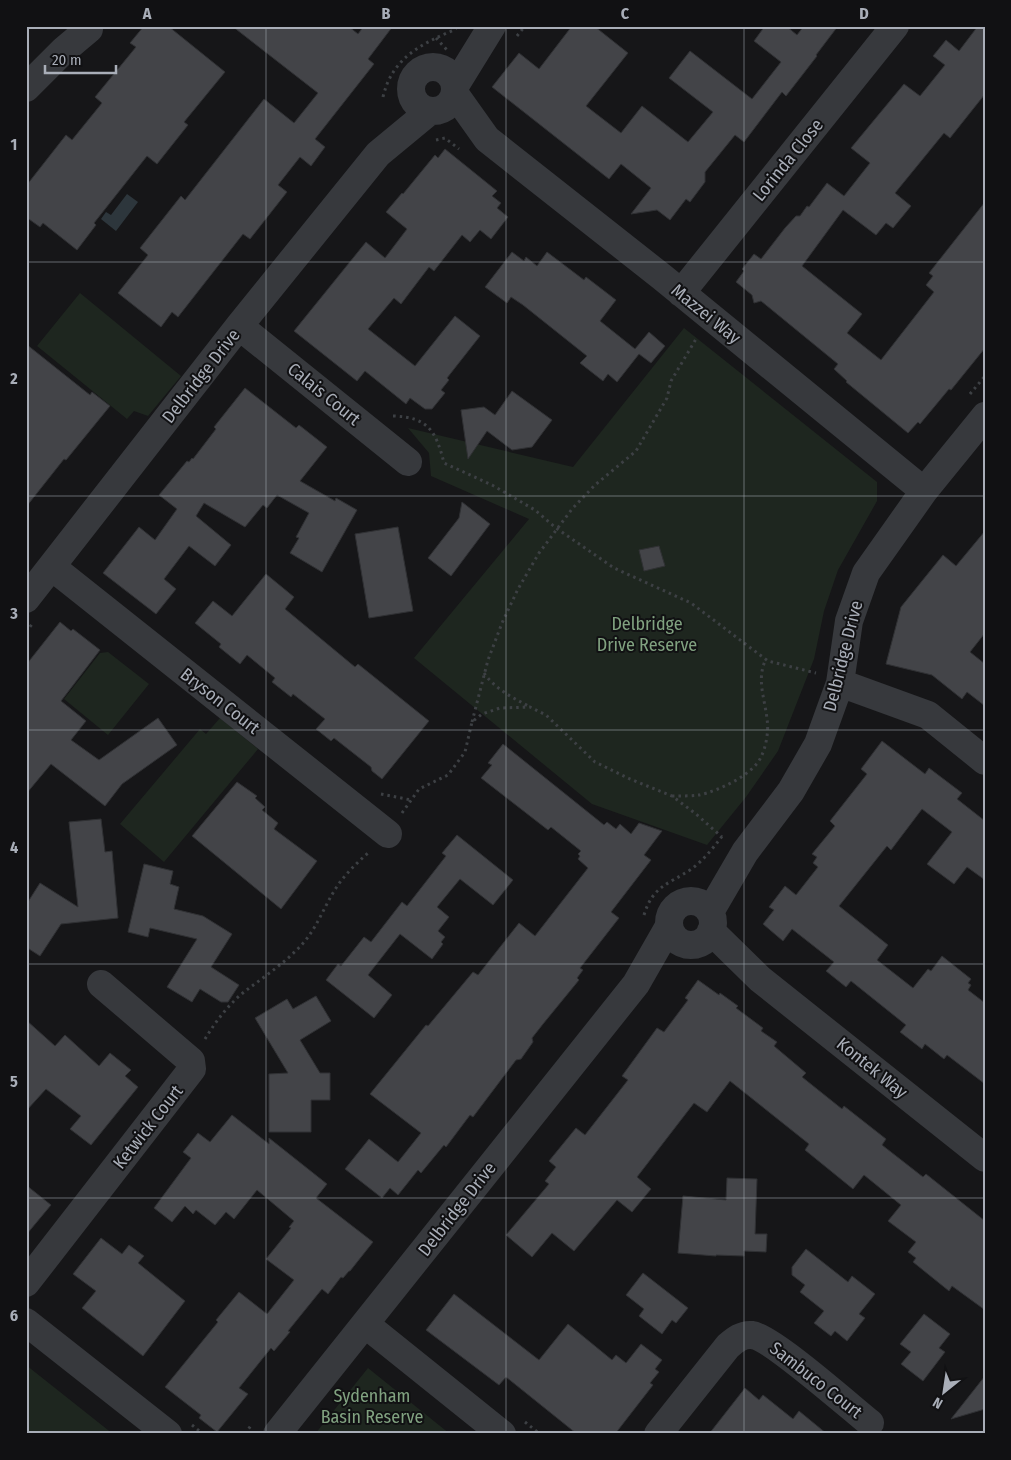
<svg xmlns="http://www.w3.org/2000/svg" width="1011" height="1460" viewBox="0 0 1011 1460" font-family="'Fira Sans Condensed',sans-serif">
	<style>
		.green { fill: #1e261f }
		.water { fill: #2d363c }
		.building { fill: #434448; stroke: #303134 }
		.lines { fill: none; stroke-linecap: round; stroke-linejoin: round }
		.path { stroke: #3d4044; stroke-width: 3; stroke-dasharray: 2.5 4; stroke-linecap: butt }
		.minor { stroke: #37393d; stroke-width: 28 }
		.grid { fill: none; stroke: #a9aeb8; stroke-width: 1; stroke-opacity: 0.55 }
		.labels { text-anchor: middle; stroke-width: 4; stroke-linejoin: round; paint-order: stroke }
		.street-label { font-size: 18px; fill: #a9aeb8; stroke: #111113 }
		.park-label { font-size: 18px; fill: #81a280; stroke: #111113 }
		.neatline { fill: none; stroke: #a9aeb8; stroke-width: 2 }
		.grid-label { font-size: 16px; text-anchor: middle; font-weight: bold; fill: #a9aeb8 }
	</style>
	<rect width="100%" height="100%" fill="#161618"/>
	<path class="green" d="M 80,293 L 181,376 L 148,416 L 134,411 L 127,419 L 37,346 Z
		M 684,328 L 877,482 L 877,501 L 838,570 L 824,611 L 814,659 L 778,751 L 746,797 L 707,845 L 592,804 L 414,658 L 529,519 L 431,476 L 429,453 L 408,428 L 573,467 Z
		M 108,652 L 149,684 L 108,735 L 64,699 L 100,653 Z
		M 220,718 L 258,749 L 164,862 L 120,824 L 200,729 L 206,734 Z
		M 26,1365 L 113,1434 L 26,1434 Z
		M 368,1368 L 450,1434 L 315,1434 Z"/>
	<path class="water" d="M 127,194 L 138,202 L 116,231 L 101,219 L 106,212 L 111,215 Z"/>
	<path class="building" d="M 144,26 L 168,26 L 225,72 L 184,122 L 188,125 L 157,164 L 147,156 L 94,223 L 96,225 L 77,250 L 43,223 L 40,227 L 26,217 L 26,186 L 66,135 L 72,140 L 102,103 L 95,97 L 136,47 L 130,43 Z
		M 232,26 L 348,26 L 358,34 L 364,26 L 393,26 L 368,59 L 374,64 L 315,139 L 325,147 L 311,166 L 300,157 L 278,185 L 287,192 L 250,239 L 243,234 L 178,317 L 172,312 L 161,327 L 118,293 L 148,255 L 140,248 L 181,196 L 185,200 L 264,99 L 294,123 L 318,93 Z
		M 572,26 L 594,26 L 628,53 L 586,106 L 621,133 L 642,106 L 688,142 L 713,112 L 669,78 L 690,51 L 752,99 L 781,62 L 754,41 L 765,26 L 786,26 L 797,35 L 804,26 L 838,26 L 816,55 L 817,56 L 786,96 L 782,92 L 744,142 L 735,135 L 705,172 L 705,182 L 690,202 L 686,199 L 670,220 L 657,210 L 631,214 L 651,188 L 621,164 L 609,179 L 492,87 L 519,53 L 539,69 Z
		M 978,26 L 985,26 L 985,94 L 950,138 L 944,133 L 895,193 L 911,206 L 893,228 L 886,223 L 876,235 L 843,210 L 802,266 L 862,314 L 847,333 L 881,360 L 934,292 L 926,285 L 933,276 L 929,273 L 985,202 L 985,348 L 951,390 L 949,389 L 920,424 L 918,422 L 908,433 L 846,382 L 847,381 L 834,369 L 838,364 L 761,301 L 754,303 L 752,295 L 736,282 L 744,271 L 742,269 L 754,254 L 761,259 L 785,228 L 796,216 L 800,216 L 807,206 L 809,207 L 827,183 L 844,196 L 870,163 L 851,148 L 904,84 L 920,96 L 945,65 L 933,56 L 946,40 L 959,51 Z
		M 445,149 L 497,191 L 492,196 L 501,203 L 497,208 L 508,217 L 491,239 L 480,230 L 470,242 L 462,235 L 434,271 L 429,267 L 401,304 L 394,298 L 368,329 L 415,366 L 455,316 L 480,336 L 447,378 L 449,380 L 441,390 L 445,393 L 432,409 L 425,409 L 410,398 L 406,404 L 365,371 L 357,381 L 294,331 L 366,242 L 385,258 L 407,229 L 386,212 L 402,193 L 403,194 L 435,155 L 438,158 Z
		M 512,252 L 524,261 L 526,257 L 537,266 L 547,252 L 584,280 L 586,277 L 616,300 L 600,321 L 635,349 L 649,332 L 665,346 L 651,363 L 639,354 L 617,382 L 608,374 L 603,381 L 580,363 L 587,356 L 523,305 L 511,297 L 507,303 L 485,287 Z
		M 26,344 L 90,395 L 92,392 L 110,406 L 66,460 L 64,459 L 26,507 Z
		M 245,388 L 296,428 L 299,425 L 327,447 L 300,481 L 335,501 L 336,498 L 357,510 L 322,572 L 290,553 L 299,538 L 296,537 L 309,513 L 277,495 L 267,508 L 263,505 L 245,527 L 204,503 L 196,516 L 231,545 L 215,566 L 189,546 L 164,579 L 176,589 L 156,614 L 103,573 L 139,527 L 155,540 L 177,509 L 159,495 L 187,461 L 189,462 L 192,458 L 193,459 L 216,429 L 214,427 Z
		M 512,391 L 552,420 L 532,447 L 512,450 L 487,431 L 468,459 L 461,410 L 484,407 L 495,415 Z
		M 462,502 L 490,524 L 451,576 L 428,558 L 459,518 Z
		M 398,527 L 413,611 L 369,618 L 355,534 Z
		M 985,531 L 985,633 L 970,652 L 985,664 L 985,706 L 967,692 L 962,699 L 932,675 L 886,664 L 901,607 L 943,555 L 956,566 Z
		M 659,546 L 665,566 L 644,571 L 639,550 Z
		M 266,574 L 294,597 L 285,609 L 355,667 L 358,664 L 429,721 L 382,779 L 372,771 L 371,767 L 334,738 L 331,741 L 316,729 L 325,719 L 293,694 L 291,697 L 272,682 L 275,678 L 247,655 L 240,664 L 219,647 L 221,644 L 195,623 L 213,601 L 232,616 Z
		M 60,622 L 71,631 L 73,629 L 100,650 L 61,701 L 86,721 L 71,740 L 99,760 L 158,718 L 177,745 L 122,784 L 105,806 L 51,764 L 26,794 L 26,665 Z
		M 882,741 L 925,774 L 929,768 L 962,793 L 957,799 L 985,821 L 985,880 L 967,867 L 954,884 L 927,864 L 952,832 L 922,809 L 891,850 L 887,846 L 839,906 L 888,945 L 877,960 L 913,988 L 928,969 L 931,971 L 942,956 L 971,979 L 968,983 L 971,985 L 968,990 L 985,1003 L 985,1084 L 947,1055 L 944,1059 L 925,1044 L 922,1049 L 900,1032 L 906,1025 L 851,981 L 846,987 L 826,971 L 834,962 L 792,929 L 783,941 L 763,924 L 774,910 L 769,907 L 785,886 L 796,895 L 818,867 L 813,863 L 817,857 L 812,854 L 835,826 L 830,821 L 867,774 L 861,769 Z
		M 503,744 L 604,825 L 607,822 L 616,829 L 620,824 L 631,834 L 639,823 L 662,831 L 644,855 L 651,860 L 611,912 L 619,918 L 580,968 L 583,970 L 577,978 L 579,980 L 543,1024 L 532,1038 L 533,1042 L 521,1059 L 516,1060 L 473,1117 L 470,1115 L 446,1147 L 444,1145 L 421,1173 L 418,1170 L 398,1195 L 390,1188 L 382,1198 L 345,1169 L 369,1139 L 398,1162 L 421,1133 L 370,1094 L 426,1025 L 428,1026 L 473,972 L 478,975 L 519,923 L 535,936 L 588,868 L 578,859 L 580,856 L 578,854 L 581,851 L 551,827 L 548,830 L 481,778 L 492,765 L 488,763 Z
		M 237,782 L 257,796 L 255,798 L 265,807 L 262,810 L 278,823 L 274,829 L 317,861 L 281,909 L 192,836 Z
		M 101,819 L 105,852 L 112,851 L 118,918 L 61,924 L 40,956 L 26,947 L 26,905 L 40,883 L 78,907 L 69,822 Z
		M 457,835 L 513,880 L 493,905 L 460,879 L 437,907 L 449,917 L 438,931 L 445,937 L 441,942 L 443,944 L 432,959 L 400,934 L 368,975 L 392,995 L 374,1018 L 326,980 L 338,964 L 341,966 L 364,937 L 371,942 L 402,902 L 407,906 L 446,856 L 442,853 Z
		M 144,864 L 173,871 L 170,884 L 179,887 L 174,909 L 203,916 L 232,934 L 211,967 L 239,985 L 228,1002 L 221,1002 L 200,989 L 192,1002 L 167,987 L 197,939 L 150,928 L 148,937 L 128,932 Z
		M 698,980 L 719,995 L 720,993 L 738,1006 L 736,1008 L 763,1028 L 761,1031 L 777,1042 L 774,1046 L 806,1073 L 802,1077 L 842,1109 L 844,1106 L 886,1139 L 882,1145 L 923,1177 L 926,1174 L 985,1221 L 985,1310 L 952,1286 L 949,1291 L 913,1262 L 916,1258 L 908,1252 L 916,1242 L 888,1221 L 901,1205 L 864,1175 L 853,1189 L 805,1150 L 809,1144 L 730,1081 L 707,1112 L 694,1103 L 637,1177 L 651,1189 L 632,1212 L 617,1200 L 574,1251 L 552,1233 L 532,1257 L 506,1235 L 549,1184 L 545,1181 L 556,1167 L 549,1161 L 576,1128 L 585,1135 L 628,1080 L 622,1076 L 657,1028 L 664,1032 L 688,1000 L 685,998 Z
		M 316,996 L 331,1021 L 300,1040 L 320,1073 L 330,1073 L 330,1100 L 311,1100 L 311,1132 L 269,1132 L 269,1074 L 288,1073 L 255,1018 L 287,999 L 293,1009 Z
		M 26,1020 L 55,1046 L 65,1035 L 99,1066 L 110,1053 L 131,1070 L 125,1076 L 138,1087 L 91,1145 L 70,1129 L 81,1116 L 46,1089 L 26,1111 Z
		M 232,1115 L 269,1144 L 269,1138 L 327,1184 L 316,1198 L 373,1242 L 350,1271 L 349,1271 L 343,1278 L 341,1277 L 328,1294 L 322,1289 L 288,1331 L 290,1332 L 274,1351 L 271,1348 L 239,1388 L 248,1394 L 217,1432 L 199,1418 L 201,1415 L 165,1387 L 218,1322 L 216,1320 L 239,1292 L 267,1314 L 294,1280 L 266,1259 L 291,1228 L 289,1227 L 294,1221 L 257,1190 L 234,1219 L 226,1212 L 215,1225 L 196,1210 L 193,1214 L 185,1206 L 172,1222 L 154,1208 L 191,1158 L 183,1152 L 198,1133 L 210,1142 Z
		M 727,1178 L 757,1179 L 755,1234 L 767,1234 L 766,1252 L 744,1251 L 744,1256 L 716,1255 L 716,1256 L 678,1253 L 683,1196 L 726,1200 Z
		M 26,1185 L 51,1205 L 26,1235 Z
		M 101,1238 L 122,1254 L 129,1245 L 144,1256 L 138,1263 L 185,1301 L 143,1356 L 82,1308 L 96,1291 L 73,1274 Z
		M 806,1249 L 848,1282 L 852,1276 L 875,1294 L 859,1314 L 865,1318 L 847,1341 L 835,1331 L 831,1336 L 814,1323 L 824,1311 L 800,1292 L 805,1285 L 792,1275 L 792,1267 Z
		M 643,1273 L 688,1308 L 676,1323 L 672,1320 L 662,1334 L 639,1316 L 644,1309 L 626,1295 Z
		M 454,1294 L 539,1360 L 568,1324 L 612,1360 L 616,1355 L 626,1363 L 641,1344 L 662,1360 L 655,1369 L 659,1372 L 650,1383 L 653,1385 L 615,1434 L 577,1434 L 506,1377 L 499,1385 L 426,1330 Z
		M 924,1314 L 950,1334 L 939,1348 L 945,1352 L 923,1381 L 901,1364 L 911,1352 L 900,1344 Z
		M 985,1376 L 985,1409 L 951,1419 Z
		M 745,1388 L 759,1400 L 763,1395 L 793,1419 L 799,1411 L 827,1434 L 709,1434 Z"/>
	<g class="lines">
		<path class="path" d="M 517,36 L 525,26
			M 436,38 L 447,50
			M 383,97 C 392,58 421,44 454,30 L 458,26
			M 436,140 L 445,138 L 459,149
			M 970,394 L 985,376
			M 393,416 C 428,417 436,431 444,463 L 492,485 L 535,510 L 556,528 L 614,568 L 691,603 L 768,661 L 816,673
			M 26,632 L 33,623
			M 484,673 C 496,690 512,697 530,707
			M 472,722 L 488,660 L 502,623 L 518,589 L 539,553 L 572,509 L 595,485 L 636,451 L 667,398 L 671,381 L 696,339
			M 381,794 L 411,800
			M 672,796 C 681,796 691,796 699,795 C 718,791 753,775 761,757 C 766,747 769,731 767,719 C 765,699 756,679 766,659
			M 402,813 L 419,789 L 448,775 L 465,752 L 472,722 L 482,714 L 500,708 L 530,707 L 546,715 L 595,762 L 630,779 L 672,796 L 696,814 L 722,837
			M 644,915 C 653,886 667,885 690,870 C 703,861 714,847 723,835
			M 205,1039 C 216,1021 228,1005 244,992 C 265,976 288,961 305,941 C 318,925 325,905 336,888 C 345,874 357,863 369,852
			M 525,1422 L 540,1434
			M 192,1425 L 203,1434
			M 245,1434 L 252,1424"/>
		<path class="minor" d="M411 89a22 22 0 1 1 44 0a22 22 0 1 1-44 0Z
			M 455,86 L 492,26
			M 26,88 L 64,50 L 89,29
			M 455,94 L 487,139 L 662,277 L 924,491
			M 681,293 L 895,26
			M 239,326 L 408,462
			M 52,567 L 388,834
			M 26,599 L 239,326 L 378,154 L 430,111
			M 840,683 L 928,715 L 985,761
			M669 923a22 22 0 1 1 44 0a22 22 0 1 1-44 0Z
			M 710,912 L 745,852 L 791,791 L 818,744 L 840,683 L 849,621 L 866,573 L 924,491 L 985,416
			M 711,931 L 760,979 L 985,1158
			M 26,1283 L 192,1069 L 191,1061 L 101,984
			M 26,1322 L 168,1434
			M 365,1324 L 502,1434
			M 277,1434 L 636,984 L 668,928
			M 658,1434 L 728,1346 C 735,1340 742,1334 752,1335 C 771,1337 850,1407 870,1423"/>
	</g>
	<path class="grid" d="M 266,26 L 266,1434M 506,26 L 506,1434M 744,26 L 744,1434M 26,262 L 985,262M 26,496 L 985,496M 26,730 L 985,730M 26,964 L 985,964M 26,1198 L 985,1198"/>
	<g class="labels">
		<g class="street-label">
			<text transform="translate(788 160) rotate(-51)" y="6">Lorinda Close</text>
			<text transform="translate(706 314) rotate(39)" y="6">Mazzei Way</text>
			<text transform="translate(201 376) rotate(-52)" y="6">Delbridge Drive</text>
			<text transform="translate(324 394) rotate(39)" y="6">Calais Court</text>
			<text transform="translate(843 656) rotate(-76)" y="6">Delbridge Drive</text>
			<text transform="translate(220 701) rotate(38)" y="6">Bryson Court</text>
			<text transform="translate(872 1068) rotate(39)" y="6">Kontek Way</text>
			<text transform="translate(148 1127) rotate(-52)" y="6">Ketwick Court</text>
			<text transform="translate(457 1209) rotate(-52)" y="6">Delbridge Drive</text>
			<text transform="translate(816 1380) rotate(38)" y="6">Sambuco Court</text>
		</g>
		<g class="park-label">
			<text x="647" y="630">Delbridge<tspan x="647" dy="21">Drive Reserve</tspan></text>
			<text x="372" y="1402">Sydenham<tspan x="372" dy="21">Basin Reserve</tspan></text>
		</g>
	</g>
	<rect width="1011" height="1460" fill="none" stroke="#111113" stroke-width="55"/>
	<g transform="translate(944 1392) rotate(210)" stroke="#111113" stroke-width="4" paint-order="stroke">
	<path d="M0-4L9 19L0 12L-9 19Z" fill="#a9aeb8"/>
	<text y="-8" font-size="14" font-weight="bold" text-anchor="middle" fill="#a9aeb8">N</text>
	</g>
	<path d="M45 65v8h71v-8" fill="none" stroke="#a9aeb8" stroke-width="2.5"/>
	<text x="52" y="65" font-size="15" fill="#a9aeb8" stroke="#111113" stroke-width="4" paint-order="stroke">20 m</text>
	<rect x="28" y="28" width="956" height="1404" class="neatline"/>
	<g class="grid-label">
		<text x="147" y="19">A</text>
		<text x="386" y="19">B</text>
		<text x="625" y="19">C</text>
		<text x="864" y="19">D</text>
		<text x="14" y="150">1</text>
		<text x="14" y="384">2</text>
		<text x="14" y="619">3</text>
		<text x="14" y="853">4</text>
		<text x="14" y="1087">5</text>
		<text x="14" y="1321">6</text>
	</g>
</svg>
